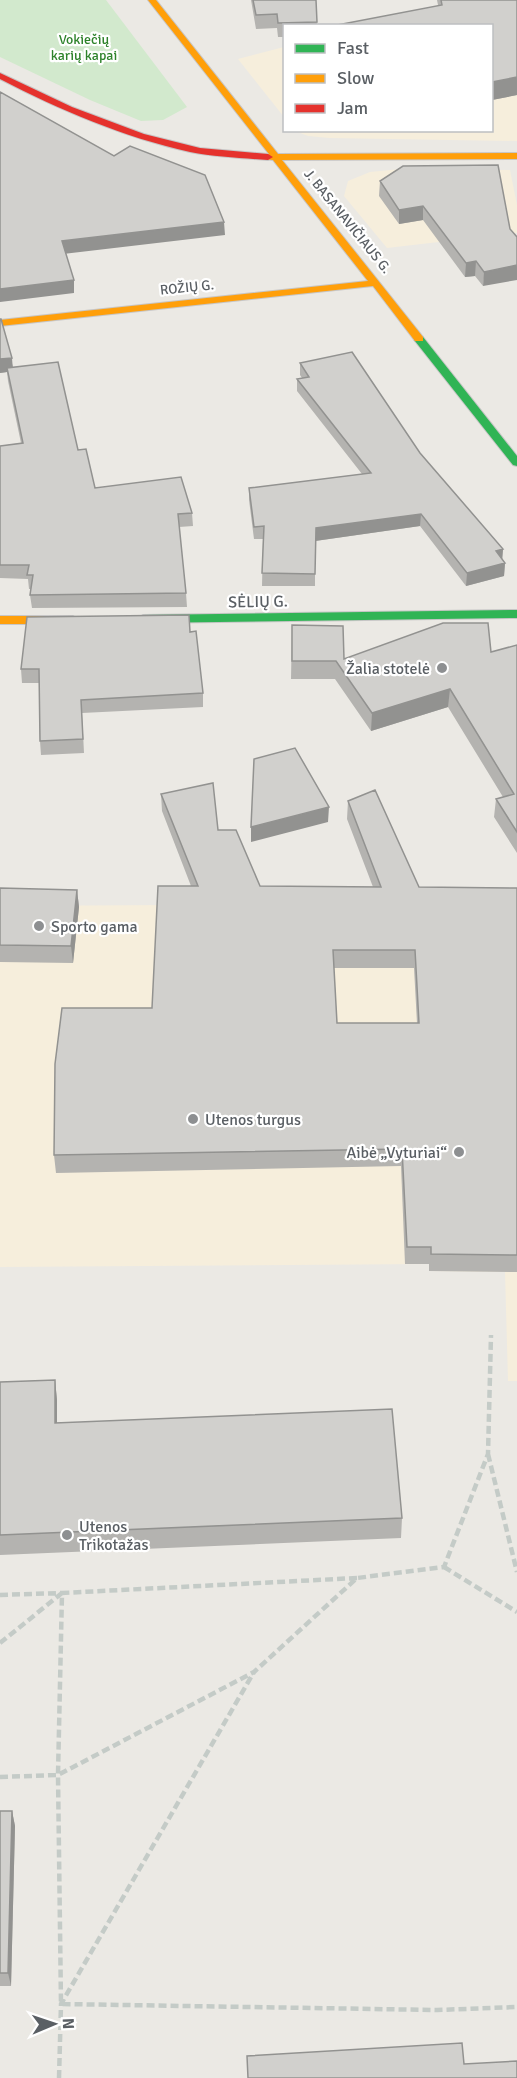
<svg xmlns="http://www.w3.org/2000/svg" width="517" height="2078" viewBox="0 0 517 2078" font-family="Signika,sans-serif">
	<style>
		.commercial { fill: #f6eedc }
		.green { fill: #d2e9cd }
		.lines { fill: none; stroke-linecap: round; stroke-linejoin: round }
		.fast-casing { stroke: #c7c6c6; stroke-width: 2 }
		.slow-casing { stroke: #c7c6c6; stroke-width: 2 }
		.jam-casing { stroke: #c7c6c6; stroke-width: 2 }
		.path { stroke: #c4cbc7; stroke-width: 4.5; stroke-dasharray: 8 4; stroke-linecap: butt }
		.fast { fill: #30b455; fill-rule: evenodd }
		.slow { fill: #ff9f0a; fill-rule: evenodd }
		.jam { fill: #e5322d; fill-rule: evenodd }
		.wall { fill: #b4b3b0; fill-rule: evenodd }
		.shaded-wall { fill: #929290 }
		.building { fill: #d1d0cd; stroke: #929290; stroke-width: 1.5; fill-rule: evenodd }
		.poi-dot { fill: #8d8f91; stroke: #fff; stroke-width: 2 }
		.labels { text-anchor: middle; stroke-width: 4.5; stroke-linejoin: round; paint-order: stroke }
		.far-park-label { font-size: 14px; fill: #2d822a; stroke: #fff }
		.far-street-label { font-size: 14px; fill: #5a5f64; stroke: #fff }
		.street-label { font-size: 16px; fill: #5a5f64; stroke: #fff }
		.poi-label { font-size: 16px; fill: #5a5f64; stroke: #fff; text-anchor: start }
	</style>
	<rect width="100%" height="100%" fill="#ebe9e4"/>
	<path class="commercial" d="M 517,4 L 517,141 L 329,138 L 308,136 L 295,131 L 492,130 L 492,26 Z
		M 284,47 L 284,117 L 238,59 Z
		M 401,169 L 510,170 L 517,205 L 517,233 L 387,248 L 344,196 L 348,181 L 370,172 Z
		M 517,903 L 517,1381 L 508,1381 L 505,1272 L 429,1271 L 429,1264 L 0,1267 L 0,906 Z"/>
	<path class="green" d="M 0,0 L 106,0 L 187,107 L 163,120 L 141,121 L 90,100 L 0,57 Z"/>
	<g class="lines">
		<defs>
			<path id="fast" d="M 419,336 L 423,337 L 517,456 L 517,466 L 513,465 L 415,341 L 414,339 Z
				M 517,610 L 517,618 L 143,623 L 137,619 L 143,615 Z"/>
			<path id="slow" d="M 148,0 L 156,0 L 278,154 L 517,153 L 517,159 L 282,160 L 423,337 L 423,341 L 415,341 L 373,286 L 0,326 L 0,320 L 368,281 L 273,160 L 265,159 L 265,155 L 269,154 Z
				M 0,616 L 73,616 L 79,620 L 73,624 L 0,624 Z"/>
			<path id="jam" d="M 0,73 L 72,107 L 144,134 L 200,148 L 268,154 L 273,157 L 268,160 C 242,158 215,157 190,152 C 123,137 60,110 0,79 Z"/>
		</defs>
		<use href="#fast" class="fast-casing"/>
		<use href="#slow" class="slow-casing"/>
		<use href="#jam" class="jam-casing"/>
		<path class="path" d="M 488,1454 L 517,1572
			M 444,1567 L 517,1612
			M 357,1578 L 62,1593 L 58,1775 L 61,2004 L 437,2010 L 517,2007
			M 0,1595 L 62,1593
			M 0,1643 L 62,1593
			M 0,1777 L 58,1775 L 254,1672 L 357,1578 L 444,1567 L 488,1454 L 491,1335
			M 59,2078 L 61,2004 L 254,1672"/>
		<use href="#fast" class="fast"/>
		<use href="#slow" class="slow"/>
		<use href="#jam" class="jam"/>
	</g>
	<path class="wall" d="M 251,0 L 316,0 L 317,26 L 285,26 L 285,37 L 278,37 L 277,28 L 256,29 Z
		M 437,0 L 517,0 L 517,95 L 492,100 L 438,5 Z
		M 498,165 L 483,286 L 475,276 L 465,277 L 423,220 L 399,224 L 379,196 L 380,181 Z
		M 0,319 L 13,367 L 78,450 L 95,488 L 192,513 L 193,526 L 179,527 L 186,593 L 187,607 L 32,608 L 30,595 L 31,589 L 29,589 L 28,579 L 0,578 L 0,446 L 21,443 L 8,381 L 7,372 L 0,373 Z
		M 300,363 L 420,453 L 503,549 L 502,559 L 505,563 L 504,576 L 466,586 L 420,526 L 315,541 L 315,586 L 262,586 L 263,539 L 254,539 L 249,500 L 249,488 L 362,474 L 297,391 L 297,379 L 302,378 L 300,375 Z
		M 292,625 L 344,659 L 491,652 L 517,645 L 517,853 L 494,817 L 496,799 L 503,797 L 448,707 L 371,731 L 335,679 L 291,679 Z
		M 190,632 L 203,693 L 203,707 L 82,713 L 84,753 L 41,755 L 40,741 L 39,683 L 22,683 L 21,669 Z
		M 161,794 L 218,830 L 260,886 L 373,887 L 347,819 L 348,801 L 419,887 L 517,888 L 517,1272 L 429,1271 L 429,1264 L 405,1264 L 401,1166 L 56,1173 L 54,1155 L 152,1008 L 191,886 L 162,811 ZM 334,968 L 414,968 L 417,1023 L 337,1023 Z
		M 0,888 L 77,890 L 79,907 L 73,963 L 0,962 Z
		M 55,1380 L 57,1400 L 57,1423 L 402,1518 L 401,1538 L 0,1555 L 0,1382 Z
		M 0,1811 L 12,1811 L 15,1826 L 11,1986 L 0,1986 Z"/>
	<path class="shaded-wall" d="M 517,77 L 517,95 L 492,100 L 492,82 Z
		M 423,206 L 423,220 L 399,224 L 399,210 Z
		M 224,222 L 225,235 L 63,254 L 62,241 Z
		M 476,261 L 475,276 L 465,277 L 466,263 Z
		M 517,265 L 517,280 L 483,286 L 484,272 Z
		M 74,280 L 74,293 L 0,302 L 0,289 Z
		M 12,358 L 13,371 L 7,368 L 7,372 L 0,373 L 0,359 Z
		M 421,514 L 420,526 L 315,541 L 316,528 Z
		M 503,549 L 502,562 L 496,551 Z
		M 505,563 L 504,576 L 466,586 L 467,573 Z
		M 450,689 L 448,707 L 371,731 L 372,713 Z
		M 329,807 L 328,822 L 251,842 L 251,827 Z
		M 77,890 L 79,907 L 73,963 L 71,946 Z
		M 55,1380 L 57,1400 L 57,1443 L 55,1423 Z
		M 12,1811 L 15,1826 L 11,1986 L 8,1973 Z"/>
	<path class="building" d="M 253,0 L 316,0 L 317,22 L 278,23 L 277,14 L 256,15 Z
		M 441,0 L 517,0 L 517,77 L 492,82 L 492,26 L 332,26 L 442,5 Z
		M 0,92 L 114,156 L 130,146 L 205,175 L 224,222 L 62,241 L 74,280 L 0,289 Z
		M 498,165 L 510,229 L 517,237 L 517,265 L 484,272 L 476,261 L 466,263 L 423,206 L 399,210 L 380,181 L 403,166 Z
		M 0,319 L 1,319 L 12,358 L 0,359 Z
		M 352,352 L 420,453 L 503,549 L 496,551 L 505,563 L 467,573 L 421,514 L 316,528 L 315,574 L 262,573 L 264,526 L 254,527 L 249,488 L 371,473 L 297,379 L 309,377 L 300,363 Z
		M 58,362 L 78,450 L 86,449 L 95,488 L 181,477 L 192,513 L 178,514 L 186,593 L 30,595 L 33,575 L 27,575 L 29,565 L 0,565 L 0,446 L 23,443 L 7,368 Z
		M 189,615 L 190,632 L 196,631 L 203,693 L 81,700 L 83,739 L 40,741 L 39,669 L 21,669 L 27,617 Z
		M 443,623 L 488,623 L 491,652 L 517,645 L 517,832 L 496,799 L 514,794 L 450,689 L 372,713 L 336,661 L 292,661 L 292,625 L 343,626 L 344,659 Z
		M 295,748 L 329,807 L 251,827 L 254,759 Z
		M 213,783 L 218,830 L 236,830 L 260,886 L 381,887 L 348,801 L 375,790 L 419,887 L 517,888 L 517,1255 L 431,1254 L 431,1247 L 407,1247 L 402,1149 L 54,1155 L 55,1064 L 62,1008 L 152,1008 L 158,886 L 198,886 L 161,794 ZM 333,950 L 415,950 L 419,1023 L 337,1023 Z
		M 0,888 L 77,890 L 71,946 L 0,945 Z
		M 55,1380 L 55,1423 L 392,1409 L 402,1518 L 0,1535 L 0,1382 Z
		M 0,1811 L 12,1811 L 8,1973 L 0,1973 Z
		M 462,2043 L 464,2064 L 517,2061 L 517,2078 L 248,2078 L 247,2056 Z"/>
	<g class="poi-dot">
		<circle cx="442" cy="668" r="6"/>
		<circle cx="39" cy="926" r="6"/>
		<circle cx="193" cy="1119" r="6"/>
		<circle cx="459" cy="1152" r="6"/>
		<circle cx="67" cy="1535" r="6"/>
	</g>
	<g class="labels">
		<g class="far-park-label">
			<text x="84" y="44">Vokiečių<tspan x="84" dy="16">karių kapai</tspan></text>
		</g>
		<g class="far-street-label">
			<text transform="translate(348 221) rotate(51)" y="5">J. BASANAVIČIAUS G.</text>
			<text transform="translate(187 287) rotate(-6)" y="5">ROŽIŲ G.</text>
		</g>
		<g class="street-label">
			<text transform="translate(258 601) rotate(-1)" y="6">SĖLIŲ G.</text>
		</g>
		<g class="poi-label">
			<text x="430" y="674" text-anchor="end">Žalia stotelė</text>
			<text x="51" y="932">Sporto gama</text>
			<text x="205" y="1125">Utenos turgus</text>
			<text x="447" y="1158" text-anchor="end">Aibė „Vyturiai“</text>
			<text x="79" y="1532">Utenos<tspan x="79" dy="18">Trikotažas</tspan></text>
		</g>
	</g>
	<rect x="283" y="24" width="210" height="108" fill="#ffffff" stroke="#bdbfc1" stroke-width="1.5"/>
	<rect x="295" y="44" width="30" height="9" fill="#30b455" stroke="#bdbfc1" stroke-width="1.5"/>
	<text x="337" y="54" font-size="18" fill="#5a5f64">Fast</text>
	<rect x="295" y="74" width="30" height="9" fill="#ff9f0a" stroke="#bdbfc1" stroke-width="1.5"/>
	<text x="337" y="84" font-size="18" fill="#5a5f64">Slow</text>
	<rect x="295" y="104" width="30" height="9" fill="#e5322d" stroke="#bdbfc1" stroke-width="1.5"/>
	<text x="337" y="114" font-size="18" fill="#5a5f64">Jam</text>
	<g transform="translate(54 2024) rotate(88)" stroke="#ffffff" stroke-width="4.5" paint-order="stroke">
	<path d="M0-4.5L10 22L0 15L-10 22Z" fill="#5a5f64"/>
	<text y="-9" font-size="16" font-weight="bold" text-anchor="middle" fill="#5a5f64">N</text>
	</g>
</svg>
